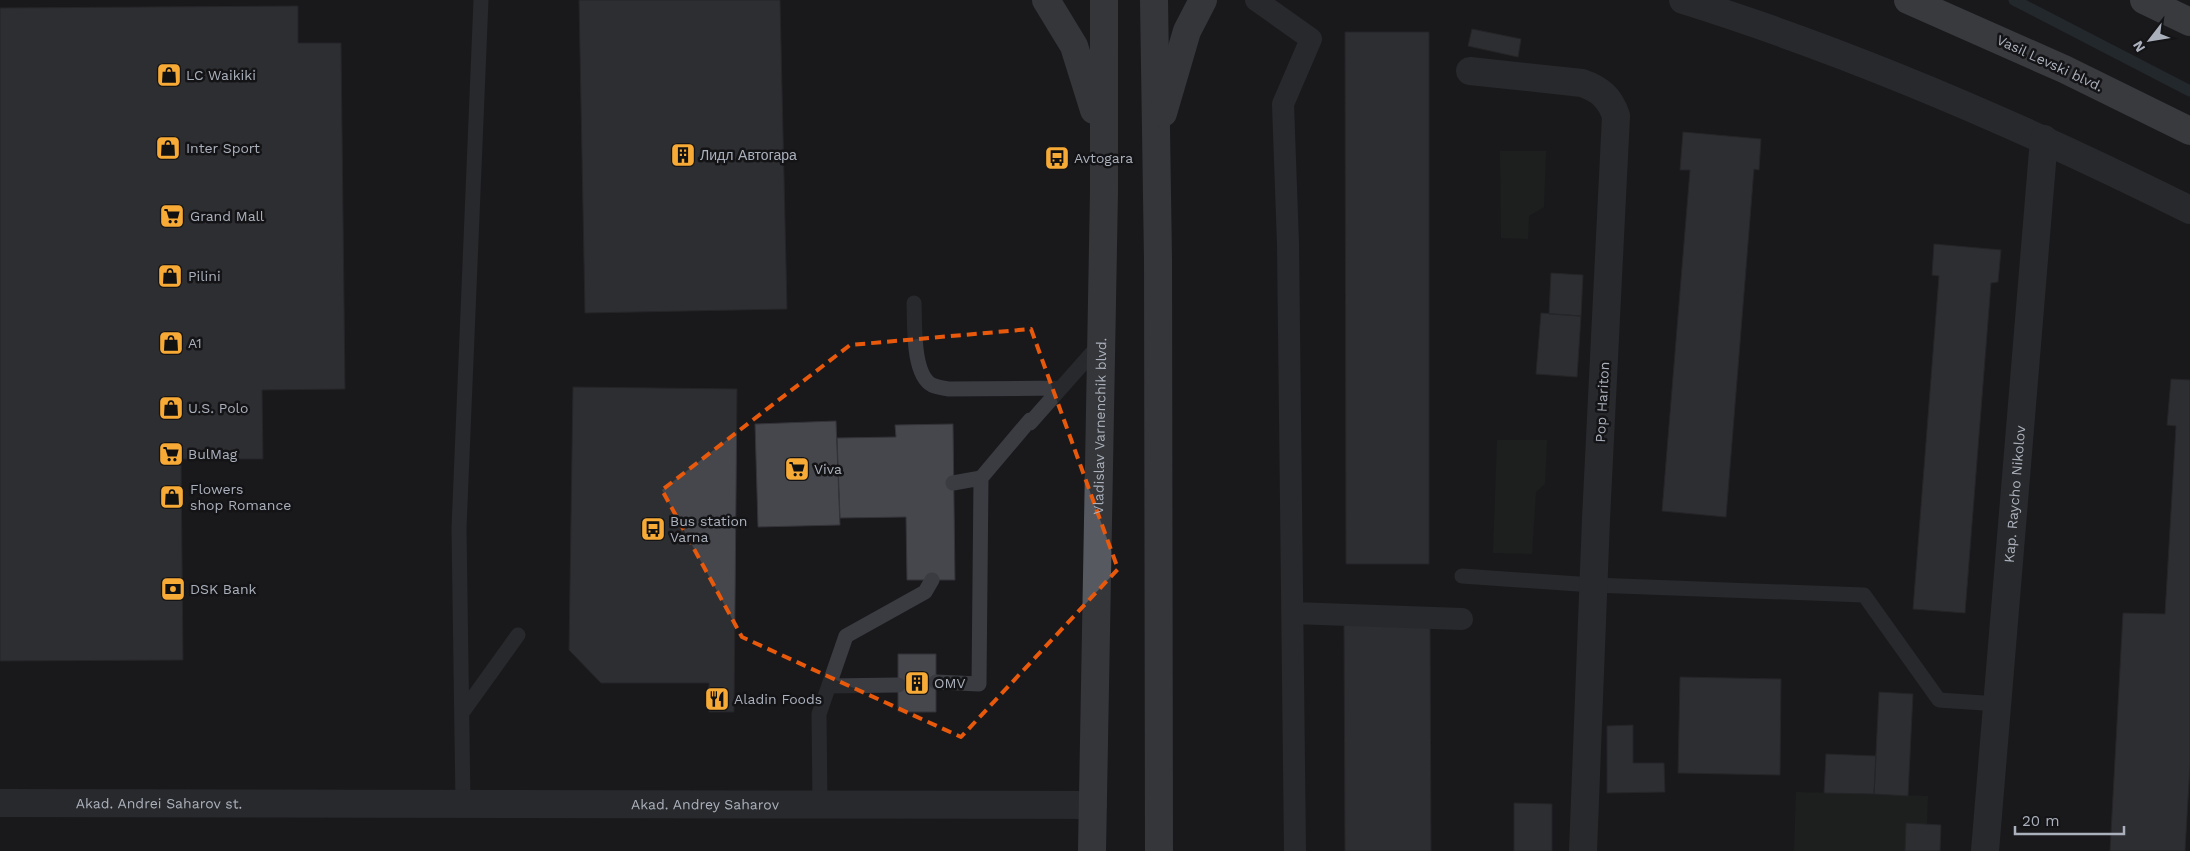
<svg xmlns="http://www.w3.org/2000/svg" width="2190" height="851" viewBox="0 0 2190 851" font-family="'Work Sans',sans-serif">
	<style>
		.green { fill: #1f2720 }
		.lines { fill: none; stroke-linecap: round; stroke-linejoin: round }
		.stream { stroke: #2f3a40; stroke-width: 11 }
		.building { fill: #45474c; stroke: #333338 }
		.service { stroke: #3a3c41; stroke-width: 15 }
		.pedestrian { stroke: #3a3c41; stroke-width: 22 }
		.minor { stroke: #3a3c41; stroke-width: 28 }
		.tertiary { stroke: #3a3c41; stroke-width: 28 }
		.primary { stroke: #565960; stroke-width: 28 }
		.trunk { stroke: #5e6269; stroke-width: 28 }
		.marked { fill: none; stroke: #e8590c; stroke-width: 4; stroke-dasharray: 10 6; stroke-linejoin: round }
		.labels { text-anchor: middle; stroke-width: 5; stroke-linejoin: round; paint-order: stroke }
		.street-label { font-size: 14px; fill: #abb1bc; stroke: #141417 }
		.poi-label { font-size: 14px; fill: #abb1bc; stroke: #141417; text-anchor: start }
	</style>
	<rect width="100%" height="100%" fill="#19191c"/>
	<path class="green" d="M 1500,151 L 1546,151 L 1544,207 L 1529,216 L 1528,239 L 1501,238 Z
		M 1497,440 L 1547,440 L 1545,484 L 1536,492 L 1532,554 L 1493,553 Z
		M 1796,792 L 1928,796 L 1926,851 L 1794,851 Z"/>
	<g class="lines">
		<path class="stream" d="M 2014,0 L 2190,91"/>
	</g>
	<path class="building" d="M 579,0 L 780,0 L 787,309 L 585,313 Z
		M 298,6 L 298,43 L 341,43 L 345,389 L 262,390 L 263,459 L 181,459 L 183,660 L 0,661 L 0,8 Z
		M 1472,29 L 1521,39 L 1518,57 L 1468,46 Z
		M 1345,32 L 1429,32 L 1429,564 L 1346,564 Z
		M 1683,132 L 1761,139 L 1759,170 L 1754,169 L 1726,517 L 1662,511 L 1690,170 L 1680,170 Z
		M 1934,244 L 2001,250 L 1998,282 L 1991,283 L 1965,613 L 1913,609 L 1939,276 L 1932,275 Z
		M 1551,273 L 1583,275 L 1581,316 L 1549,314 Z
		M 1541,313 L 1581,316 L 1577,377 L 1536,374 Z
		M 2171,379 L 2190,380 L 2190,765 L 2185,851 L 2110,851 L 2123,613 L 2165,614 L 2176,426 L 2167,425 Z
		M 573,387 L 737,389 L 734,712 L 709,712 L 709,683 L 601,683 L 569,650 Z
		M 836,421 L 840,525 L 758,527 L 755,424 Z
		M 953,424 L 955,580 L 907,580 L 906,517 L 840,518 L 837,438 L 896,437 L 895,425 Z
		M 1430,624 L 1431,851 L 1345,851 L 1344,625 Z
		M 898,654 L 936,654 L 936,712 L 898,712 Z
		M 1680,677 L 1781,679 L 1780,775 L 1678,773 Z
		M 1879,692 L 1913,694 L 1908,796 L 1874,794 Z
		M 1633,725 L 1633,763 L 1664,763 L 1665,792 L 1607,793 L 1607,726 Z
		M 1826,754 L 1876,756 L 1874,794 L 1824,793 Z
		M 1514,803 L 1552,804 L 1552,851 L 1514,851 Z
		M 1906,823 L 1941,825 L 1940,851 L 1905,851 Z"/>
	<g class="lines">
		<path class="service" d="M 914,303 C 915,324 912,374 932,385 C 936,387 943,388 948,389 L 1061,388
			M 953,483 L 981,478 L 1030,420 L 1030,423 L 1100,344
			M 1462,576 L 1593,585 L 1864,595 L 1939,700 L 1998,704
			M 936,682 L 979,684 L 981,478
			M 829,686 L 898,685
			M 462,713 L 518,635
			M 463,804 L 459,528 L 481,0
			M 820,804 L 819,714 L 846,636 L 925,592 L 932,580"/>
		<path class="pedestrian" d="M 1256,0 L 1311,39 L 1283,104 L 1288,244 L 1295,851
			M 1293,613 L 1462,619"/>
		<g class="minor">
			<path d="M 1683,0 C 1859,55 2026,128 2190,210"/>
			<path d="M 1470,71 L 1582,83 C 1600,89 1610,98 1616,116 L 1596,519 L 1583,851"/>
			<path id="s1" d="M 1985,851 L 2044,139"/>
		</g>
		<path class="tertiary" id="s2" d="M 0,803 L 1093,805"/>
		<g class="primary">
			<path d="M 1046,0 L 1074,46 L 1094,110"/>
			<path d="M 1154,0 L 1158,259 L 1159,851"/>
			<path d="M 1163,113 L 1187,31 L 1203,0"/>
			<path id="s3" d="M 1092,851 L 1104,191 L 1104,0"/>
		</g>
		<path class="trunk" d="M 1908,0 L 2064,69 L 2190,131
			M 2144,0 L 2190,22"/>
	</g>
	<path d="M0 0H2190V851H0ZM 1031,329 L 1118,569 L 961,737 L 742,637 L 662,490 L 850,345 Z" fill="#19191c" fill-opacity=".55" fill-rule="evenodd"/>
	<path class="marked" d="M 1031,329 L 1118,569 L 961,737 L 742,637 L 662,490 L 850,345 Z"/>
	<defs>
		<symbol id="shop-square" viewBox="-11 -11 22 22"><rect x="-9" y="-9" width="18" height="18" rx="4" fill="#f7aa36" stroke="#141417"/><path d="M-5-2.5h2.3a2.7 3.5 0 0 1 5.4 0H5L5.5 6h-11ZM-1.5-2.5h3a1.5 2.3 0 0 0-3 0Z" fill="#111"/></symbol>
		<symbol id="building-square" viewBox="-11 -11 22 22"><rect x="-9" y="-9" width="18" height="18" rx="4" fill="#f7aa36" stroke="#141417"/><path d="M-4-6H4V6H1V3H-1V6H-4ZM-2.5-4.3h1.7v1.8h-1.7ZM.8-4.3h1.7v1.8H.8ZM-2.5-1h1.7V.8h-1.7ZM.8-1h1.7V.8H.8Z" fill="#111"/></symbol>
		<symbol id="bus-square" viewBox="-11 -11 22 22"><rect x="-9" y="-9" width="18" height="18" rx="4" fill="#f7aa36" stroke="#141417"/><path d="M-5-6H5V4H4V6H2V4H-2V6H-4V4H-5ZM-3.5-4V0h7V-4ZM-3.5 1.2v1.5H-2V1.2ZM2 1.2v1.5H3.5V1.2Z" fill="#111"/></symbol>
		<symbol id="supermarket-square" viewBox="-11 -11 22 22"><rect x="-9" y="-9" width="18" height="18" rx="4" fill="#f7aa36" stroke="#141417"/><path d="M-6-5.5h2.5l.6 2H6L4.5 2H-2.5L-4.4-4H-6ZM-1.5 3.2a1.3 1.3 0 1 0 .1 0ZM3 3.2a1.3 1.3 0 1 0 .1 0Z" fill="#111"/></symbol>
		<symbol id="bank-square" viewBox="-11 -11 22 22"><rect x="-9" y="-9" width="18" height="18" rx="4" fill="#f7aa36" stroke="#141417"/><path d="M-6-4H6V4H-6ZM0-2.3a2.3 2.3 0 1 0 0 4.6a2.3 2.3 0 1 0 0-4.6Z" fill="#111"/></symbol>
		<symbol id="restaurant-square" viewBox="-11 -11 22 22"><rect x="-9" y="-9" width="18" height="18" rx="4" fill="#f7aa36" stroke="#141417"/><path d="M-5-6h1v4h1v-4h1v4h1v-4h1v5L-1.5 .5V6h-2V.5L-5-1ZM5-6V6H3V1.5H1.5Q1.5-4 5-6Z" fill="#111"/></symbol>
	</defs>
	<g fill-rule="evenodd">
		<use href="#shop-square" x="155" y="61" width="28" height="28"/>
		<use href="#shop-square" x="154" y="134" width="28" height="28"/>
		<use href="#building-square" x="669" y="141" width="28" height="28"/>
		<use href="#bus-square" x="1043" y="144" width="28" height="28"/>
		<use href="#supermarket-square" x="158" y="202" width="28" height="28"/>
		<use href="#shop-square" x="156" y="262" width="28" height="28"/>
		<use href="#shop-square" x="157" y="329" width="28" height="28"/>
		<use href="#shop-square" x="157" y="394" width="28" height="28"/>
		<use href="#supermarket-square" x="157" y="440" width="28" height="28"/>
		<use href="#supermarket-square" x="783" y="455" width="28" height="28"/>
		<use href="#shop-square" x="158" y="483" width="28" height="28"/>
		<use href="#bus-square" x="639" y="515" width="28" height="28"/>
		<use href="#bank-square" x="159" y="575" width="28" height="28"/>
		<use href="#building-square" x="903" y="669" width="28" height="28"/>
		<use href="#restaurant-square" x="703" y="685" width="28" height="28"/>
	</g>
	<g class="labels">
		<g class="street-label">
			<text transform="translate(2050 63) rotate(25)" y="5">Vasil Levski blvd.</text>
			<text transform="translate(1602 402) rotate(-87)" y="5">Pop Hariton</text>
			<text dy="5" stroke="none"><textPath href="#s3" startOffset="425">Vladislav Varnenchik blvd.</textPath></text>
			<text dy="5" stroke="none"><textPath href="#s1" startOffset="358">Kap. Raycho Nikolov</textPath></text>
			<text dy="5" stroke="none"><textPath href="#s2" startOffset="159">Akad. Andrei Saharov st.</textPath></text>
			<text dy="5" stroke="none"><textPath href="#s2" startOffset="705">Akad. Andrey Saharov</textPath></text>
		</g>
		<g class="poi-label">
			<text x="186" y="80">LC Waikiki</text>
			<text x="186" y="153">Inter Sport</text>
			<text x="700" y="160">Лидл Автогара</text>
			<text x="1074" y="163">Avtogara</text>
			<text x="190" y="221">Grand Mall</text>
			<text x="188" y="281">Pilini</text>
			<text x="188" y="348">A1</text>
			<text x="188" y="413">U.S. Polo</text>
			<text x="188" y="459">BulMag</text>
			<text x="814" y="474">Viva</text>
			<text x="190" y="494">Flowers<tspan x="190" dy="16">shop Romance</tspan></text>
			<text x="670" y="526">Bus station<tspan x="670" dy="16">Varna</tspan></text>
			<text x="190" y="594">DSK Bank</text>
			<text x="934" y="688">OMV</text>
			<text x="734" y="704">Aladin Foods</text>
		</g>
	</g>
	<g transform="translate(2150 40) rotate(239)" stroke="#141417" stroke-width="4" paint-order="stroke">
	<path d="M0-4L9 19L0 12L-9 19Z" fill="#abb1bc"/>
	<text y="-8" font-size="14" font-weight="bold" text-anchor="middle" fill="#abb1bc">N</text>
	</g>
	<path d="M2015 826v8h109v-8" fill="none" stroke="#abb1bc" stroke-width="2.5"/>
	<text x="2022" y="826" font-size="15" fill="#abb1bc" stroke="#141417" stroke-width="4" paint-order="stroke">20 m</text>
</svg>
